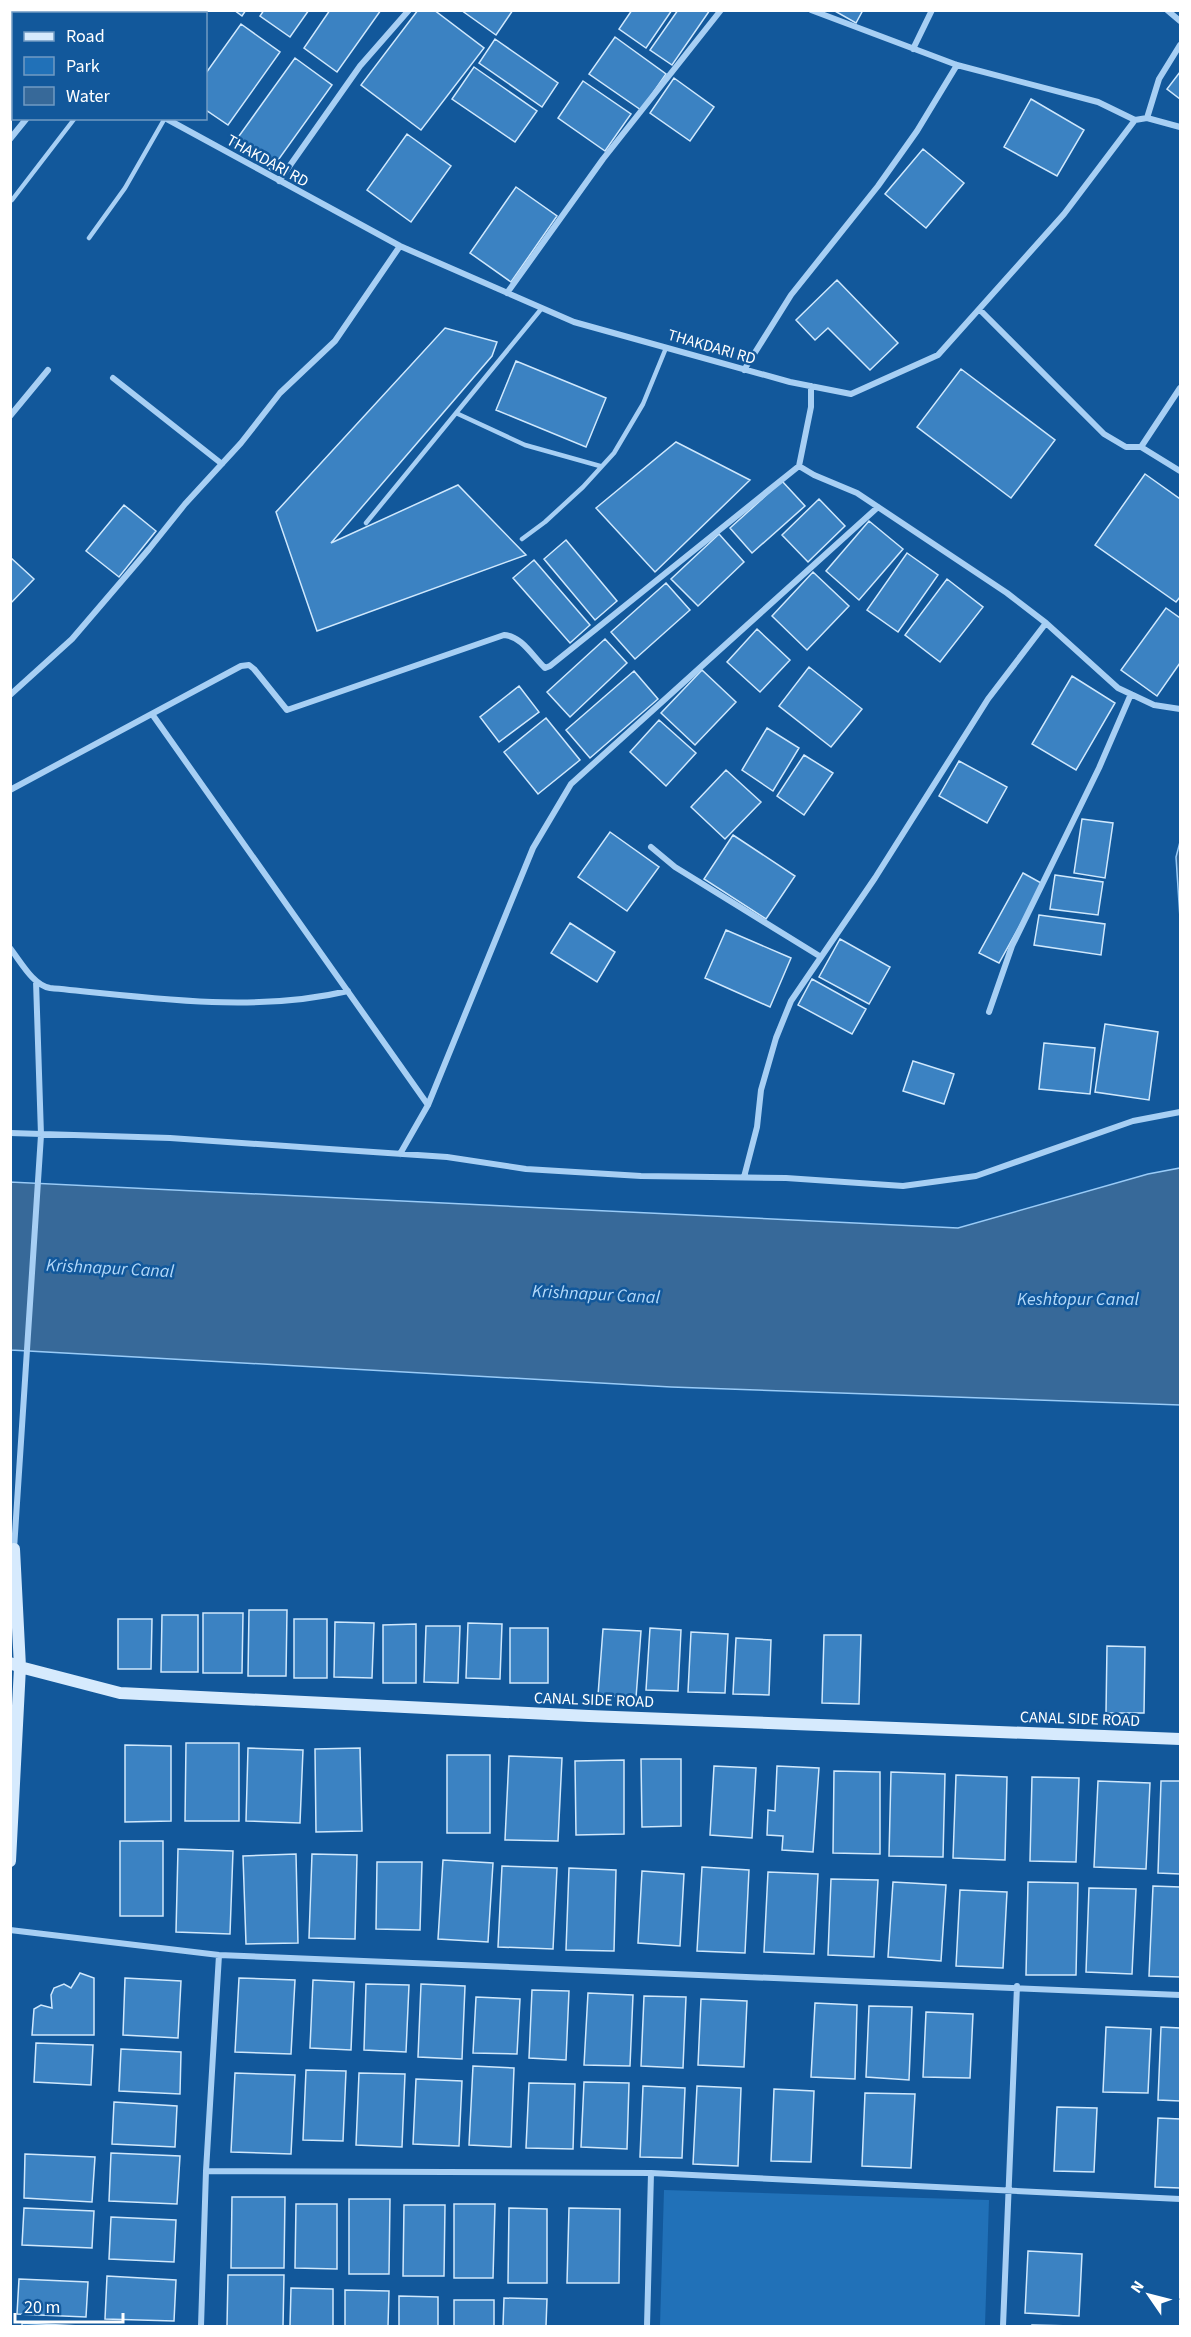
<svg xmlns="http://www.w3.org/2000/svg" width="1191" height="2337" viewBox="0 0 1191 2337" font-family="'Source Sans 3',sans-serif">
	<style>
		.green { fill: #2171b8 }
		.water { fill: #376999; stroke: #99cbf7; stroke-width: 1.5 }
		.building { fill: #3b82c2; stroke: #cfe8fd; stroke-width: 1.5 }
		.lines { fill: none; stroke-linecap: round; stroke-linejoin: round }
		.lane { stroke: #a7cff4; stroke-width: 4.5 }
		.street { stroke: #a7cff4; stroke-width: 6 }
		.secondary { stroke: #d6eafd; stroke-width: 12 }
		.labels { text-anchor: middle; stroke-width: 5; stroke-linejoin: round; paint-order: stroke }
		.street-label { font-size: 16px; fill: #fff; stroke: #12589b }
		.water-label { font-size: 18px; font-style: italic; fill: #b3d9fa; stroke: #12589b }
	</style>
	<rect width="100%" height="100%" fill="#12589b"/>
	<path class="green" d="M 664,2190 L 989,2200 L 985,2326 L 660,2326 Z"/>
	<path class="water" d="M 1180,842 L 1180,918 L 1176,857 Z
		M 1180,1168 L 1180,1405 L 671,1387 L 11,1350 L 10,1182 L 958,1228 L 1148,1174 Z"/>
	<path class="building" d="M 106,10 L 184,10 L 182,14 L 104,14 Z
		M 234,10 L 246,10 L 242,16 Z
		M 264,10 L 309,10 L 290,37 L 260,16 Z
		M 330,10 L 381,10 L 337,72 L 304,48 Z
		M 418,10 L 434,10 L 484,48 L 421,130 L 361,85 Z
		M 461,10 L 513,10 L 496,35 Z
		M 632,10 L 672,10 L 646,48 L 619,29 Z
		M 678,10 L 710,10 L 672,65 L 650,50 Z
		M 833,10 L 863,10 L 856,23 Z
		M 241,24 L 280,52 L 228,125 L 206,110 L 206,73 Z
		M 615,37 L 666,74 L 641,110 L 589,74 Z
		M 495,39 L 558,83 L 542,107 L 479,63 Z
		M 295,58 L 332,85 L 271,170 L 234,143 Z
		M 474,67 L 537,111 L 515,142 L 452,99 Z
		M 1180,72 L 1180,99 L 1167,89 Z
		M 674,78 L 714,107 L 690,141 L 650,113 Z
		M 583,81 L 631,114 L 605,151 L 558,118 Z
		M 1031,99 L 1084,130 L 1057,176 L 1004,147 Z
		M 407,134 L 451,166 L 411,222 L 367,190 Z
		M 923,149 L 964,183 L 926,228 L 885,194 Z
		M 516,187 L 557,216 L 511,282 L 470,253 Z
		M 837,280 L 898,343 L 870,370 L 828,328 L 815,340 L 796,320 Z
		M 445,328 L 497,342 L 492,356 L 331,543 L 458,485 L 526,555 L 317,631 L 276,512 Z
		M 516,361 L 606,398 L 586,447 L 496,410 Z
		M 961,369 L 1055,440 L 1011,498 L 917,427 Z
		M 676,442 L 750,480 L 655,572 L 596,508 Z
		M 1145,474 L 1180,499 L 1180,597 L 1176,602 L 1095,545 Z
		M 782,481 L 805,506 L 752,553 L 730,528 Z
		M 819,499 L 845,526 L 808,562 L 782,535 Z
		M 124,505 L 156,531 L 119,577 L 86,551 Z
		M 869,521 L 903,549 L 859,600 L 826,571 Z
		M 719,534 L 744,562 L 698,606 L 671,579 Z
		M 566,540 L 617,601 L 595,620 L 544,559 Z
		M 907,553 L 938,575 L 898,632 L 867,610 Z
		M 10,557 L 34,579 L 10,604 Z
		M 534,560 L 590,625 L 570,643 L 513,578 Z
		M 813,572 L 849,606 L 807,650 L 772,616 Z
		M 947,579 L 983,607 L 940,662 L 905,635 Z
		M 666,583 L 690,610 L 635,659 L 611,632 Z
		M 1166,608 L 1180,618 L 1180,663 L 1157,696 L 1121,670 Z
		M 757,629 L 790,660 L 760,692 L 727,662 Z
		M 605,639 L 627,663 L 570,717 L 547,692 Z
		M 809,667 L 862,709 L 831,747 L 779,706 Z
		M 702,670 L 736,702 L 695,745 L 661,713 Z
		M 634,671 L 658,699 L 590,758 L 566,730 Z
		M 1072,676 L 1115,703 L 1076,770 L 1032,744 Z
		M 519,686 L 539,712 L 499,742 L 480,717 Z
		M 546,718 L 580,760 L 538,794 L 504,752 Z
		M 659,720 L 696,753 L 666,786 L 630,752 Z
		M 767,728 L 799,748 L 773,791 L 742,770 Z
		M 804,755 L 833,773 L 804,815 L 777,796 Z
		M 959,761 L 1007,787 L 987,823 L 939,796 Z
		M 726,770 L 761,802 L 725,839 L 691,807 Z
		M 1082,819 L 1113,823 L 1105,878 L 1074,873 Z
		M 610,832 L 659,867 L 627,911 L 578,877 Z
		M 733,835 L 795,876 L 766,919 L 704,879 Z
		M 1023,873 L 1043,884 L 999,963 L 979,953 Z
		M 1055,875 L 1103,882 L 1098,915 L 1050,909 Z
		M 1039,915 L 1105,924 L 1101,955 L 1034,945 Z
		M 570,923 L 615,952 L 597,982 L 551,953 Z
		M 726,930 L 791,958 L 770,1007 L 705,978 Z
		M 840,939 L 890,967 L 869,1004 L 819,977 Z
		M 812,979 L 866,1009 L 852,1034 L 798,1005 Z
		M 1105,1024 L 1158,1032 L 1149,1100 L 1095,1092 Z
		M 1044,1043 L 1095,1048 L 1090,1094 L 1039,1089 Z
		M 913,1061 L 954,1074 L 944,1104 L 903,1091 Z
		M 249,1610 L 287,1610 L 286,1676 L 248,1676 Z
		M 203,1613 L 243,1613 L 242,1673 L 203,1673 Z
		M 162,1615 L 198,1615 L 198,1672 L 161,1672 Z
		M 118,1619 L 152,1619 L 151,1669 L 118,1669 Z
		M 294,1619 L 327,1619 L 327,1678 L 294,1678 Z
		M 335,1622 L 374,1623 L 372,1678 L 334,1677 Z
		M 468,1623 L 502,1624 L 500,1679 L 466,1678 Z
		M 416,1624 L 416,1683 L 383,1683 L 383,1625 Z
		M 426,1626 L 460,1626 L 458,1683 L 424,1682 Z
		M 510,1628 L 548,1628 L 548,1683 L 510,1683 Z
		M 650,1628 L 681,1630 L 678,1691 L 646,1690 Z
		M 603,1629 L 641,1631 L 636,1698 L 598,1695 Z
		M 691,1632 L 728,1634 L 725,1693 L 688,1692 Z
		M 824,1635 L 861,1635 L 859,1704 L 822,1703 Z
		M 736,1638 L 771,1640 L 769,1695 L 733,1694 Z
		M 1107,1646 L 1145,1647 L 1144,1713 L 1106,1713 Z
		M 186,1743 L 239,1743 L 239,1821 L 185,1821 Z
		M 125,1745 L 171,1746 L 171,1821 L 125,1822 Z
		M 248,1748 L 303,1750 L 300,1823 L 246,1821 Z
		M 360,1748 L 362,1831 L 316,1832 L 315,1749 Z
		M 447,1755 L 490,1755 L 490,1833 L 447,1833 Z
		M 509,1756 L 562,1758 L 558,1841 L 505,1840 Z
		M 641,1759 L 681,1759 L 681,1826 L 642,1827 Z
		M 624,1760 L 624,1834 L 576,1835 L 575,1761 Z
		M 714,1766 L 756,1768 L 752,1838 L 710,1835 Z
		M 777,1766 L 819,1768 L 813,1852 L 782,1850 L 783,1836 L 767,1835 L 768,1810 L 775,1811 Z
		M 834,1771 L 880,1772 L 880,1854 L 833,1853 Z
		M 891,1772 L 945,1774 L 943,1857 L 889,1856 Z
		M 956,1775 L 1007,1777 L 1005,1860 L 953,1858 Z
		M 1032,1777 L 1079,1778 L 1076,1862 L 1030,1861 Z
		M 1098,1781 L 1150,1783 L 1146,1869 L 1094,1867 Z
		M 1161,1781 L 1180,1781 L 1180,1874 L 1158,1873 Z
		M 120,1841 L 163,1841 L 163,1916 L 120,1916 Z
		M 178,1849 L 233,1851 L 230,1934 L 176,1932 Z
		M 296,1854 L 298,1943 L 246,1944 L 243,1856 Z
		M 312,1854 L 357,1855 L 355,1939 L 309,1938 Z
		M 443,1860 L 493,1863 L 488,1942 L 438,1939 Z
		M 377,1862 L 422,1862 L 420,1930 L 376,1929 Z
		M 502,1866 L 557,1868 L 553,1949 L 498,1947 Z
		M 702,1867 L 749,1870 L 745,1953 L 697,1951 Z
		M 569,1868 L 616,1870 L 614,1951 L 566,1950 Z
		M 642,1871 L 684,1874 L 680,1946 L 638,1943 Z
		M 768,1872 L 818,1874 L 814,1954 L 764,1952 Z
		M 831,1879 L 878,1880 L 874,1957 L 828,1955 Z
		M 893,1882 L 946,1885 L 941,1961 L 888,1957 Z
		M 1028,1882 L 1078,1883 L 1076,1975 L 1026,1975 Z
		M 1153,1886 L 1180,1887 L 1180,1977 L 1149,1976 Z
		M 1089,1888 L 1136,1889 L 1132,1974 L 1086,1972 Z
		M 960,1890 L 1007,1892 L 1003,1968 L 956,1966 Z
		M 80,1973 L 94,1978 L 94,2035 L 32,2035 L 34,2009 L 41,2005 L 52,2008 L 51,1995 L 54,1988 L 64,1984 L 71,1988 Z
		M 125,1978 L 181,1981 L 178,2038 L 123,2035 Z
		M 239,1978 L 295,1980 L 291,2054 L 235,2052 Z
		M 313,1980 L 354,1982 L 351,2050 L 310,2048 Z
		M 366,1984 L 409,1985 L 406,2052 L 364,2050 Z
		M 421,1984 L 465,1986 L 462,2059 L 418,2057 Z
		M 532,1990 L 569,1991 L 566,2060 L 529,2058 Z
		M 588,1993 L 633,1995 L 630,2066 L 584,2065 Z
		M 644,1996 L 686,1997 L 683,2068 L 641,2066 Z
		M 476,1997 L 520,1999 L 517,2054 L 473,2053 Z
		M 701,1999 L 747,2001 L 744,2067 L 698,2065 Z
		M 815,2003 L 857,2005 L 855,2079 L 811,2077 Z
		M 869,2006 L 912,2007 L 909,2080 L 866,2077 Z
		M 926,2012 L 973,2014 L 970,2078 L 923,2077 Z
		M 1106,2027 L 1151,2029 L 1148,2093 L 1103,2092 Z
		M 1161,2027 L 1180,2028 L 1180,2101 L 1158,2100 Z
		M 36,2043 L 93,2045 L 91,2085 L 34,2082 Z
		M 121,2049 L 181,2052 L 180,2094 L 119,2091 Z
		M 473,2066 L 514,2068 L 511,2147 L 469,2145 Z
		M 306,2070 L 346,2071 L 343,2141 L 303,2140 Z
		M 235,2073 L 295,2075 L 291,2154 L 231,2152 Z
		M 359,2073 L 405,2074 L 402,2147 L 356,2145 Z
		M 416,2079 L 462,2081 L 459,2146 L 413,2144 Z
		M 584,2082 L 629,2083 L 627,2149 L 581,2147 Z
		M 529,2083 L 575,2084 L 573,2149 L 526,2148 Z
		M 643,2086 L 685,2088 L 682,2158 L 640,2157 Z
		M 697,2086 L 741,2088 L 738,2166 L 693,2164 Z
		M 774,2089 L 814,2091 L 811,2162 L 771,2161 Z
		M 865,2093 L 915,2094 L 911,2168 L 862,2166 Z
		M 114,2102 L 177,2106 L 175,2147 L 112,2144 Z
		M 1057,2107 L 1097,2108 L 1094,2172 L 1054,2171 Z
		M 1158,2118 L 1180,2119 L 1180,2188 L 1155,2187 Z
		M 111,2153 L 180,2156 L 177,2204 L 109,2201 Z
		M 25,2154 L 95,2157 L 92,2202 L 24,2198 Z
		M 232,2197 L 285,2197 L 284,2268 L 231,2268 Z
		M 349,2199 L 390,2199 L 389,2274 L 349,2274 Z
		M 296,2204 L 337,2204 L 337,2269 L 295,2268 Z
		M 454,2204 L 495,2204 L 493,2278 L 454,2278 Z
		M 404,2205 L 445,2205 L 444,2276 L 403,2276 Z
		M 24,2208 L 94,2211 L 92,2248 L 22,2245 Z
		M 509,2208 L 547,2209 L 547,2283 L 508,2283 Z
		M 569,2208 L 620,2209 L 619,2283 L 567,2283 Z
		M 111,2217 L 176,2220 L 174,2262 L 109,2259 Z
		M 1028,2251 L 1082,2254 L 1079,2316 L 1025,2313 Z
		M 228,2275 L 284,2275 L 283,2326 L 227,2326 Z
		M 107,2276 L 176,2280 L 174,2321 L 105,2319 Z
		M 19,2279 L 88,2282 L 86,2317 L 17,2314 Z
		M 291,2288 L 333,2289 L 333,2326 L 290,2326 Z
		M 345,2290 L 389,2291 L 388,2326 L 345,2326 Z
		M 399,2296 L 438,2297 L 438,2326 L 399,2326 Z
		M 504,2298 L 547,2299 L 546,2326 L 503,2326 Z
		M 454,2300 L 494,2300 L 494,2326 L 454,2326 Z
		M 22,2323 L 80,2326 L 22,2326 Z
		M 1032,2325 L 1073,2326 L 1032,2326 Z"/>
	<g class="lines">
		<path class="lane" d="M 12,200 L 75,118
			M 89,238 L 125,188 L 165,118
			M 456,413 L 525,445 L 600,466
			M 366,523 L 542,308
			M 522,539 L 545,522 L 583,487 L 614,453 L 643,404 L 666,348"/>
		<path class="street" d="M 811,10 L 957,65 L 1098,102 L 1135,120
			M 1167,10 L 1180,21
			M 10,35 L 14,36
			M 913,49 L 932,10
			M 165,118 L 400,246 L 574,322 L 790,382 L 851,394 L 938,355 L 1064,214 L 1135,120 L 1147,118 L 1180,127
			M 1147,118 L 1159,79 L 1180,45
			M 10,139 L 27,118
			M 279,181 L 360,66 L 409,10
			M 507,293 L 603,159 L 721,10
			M 979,309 L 1104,434 L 1126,447 L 1141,447 L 1180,471
			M 744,370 L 791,295 L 878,186 L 917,131 L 957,65
			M 113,378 L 222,464
			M 811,386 L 811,407 L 799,466 L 814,475 L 857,493 L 1007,593 L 1046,623 L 1118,688 L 1154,705 L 1180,709
			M 10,416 L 48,370
			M 1141,447 L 1180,388
			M 10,695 L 72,639 L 149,549 L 185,504 L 241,443 L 280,393 L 335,341 L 400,246
			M 152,714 L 428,1105
			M 10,790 L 241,666 L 249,665 L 254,669 L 287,710 L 504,635 C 522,636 533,657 545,668 L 550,666 L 799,466
			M 651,847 L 675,867 L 821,957
			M 10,948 C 21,962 33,985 50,988 C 148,997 251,1014 348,991
			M 989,1012 L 1012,946 L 1099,768 L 1131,694
			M 10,1133 L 170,1138 L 329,1149 L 447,1157 L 526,1169 L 641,1176 L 786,1178 L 903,1186 L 976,1176 L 1133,1121 L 1180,1112
			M 400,1154 L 428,1105 L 533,848 L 571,784 L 878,507
			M 744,1177 L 757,1127 L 761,1090 L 776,1038 L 791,1001 L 875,878 L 988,699 L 1046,623
			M 14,1549 L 41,1135 L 36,981
			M 10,1930 L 219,1955 L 1180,1995
			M 206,2171 L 651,2173 L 1180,2199
			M 201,2326 L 206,2171 L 219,1955
			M 647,2326 L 651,2173
			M 1003,2326 L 1017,1986"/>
		<path class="secondary" d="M 10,1663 L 20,1667 L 120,1693 L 589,1716 L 1180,1739
			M 10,1861 L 20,1667 L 14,1549"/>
	</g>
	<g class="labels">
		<g class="street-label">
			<text transform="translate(268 160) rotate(29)" y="6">THAKDARI RD</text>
			<text transform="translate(712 346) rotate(16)" y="6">THAKDARI RD</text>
			<text transform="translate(594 1699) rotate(2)" y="6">CANAL SIDE ROAD</text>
			<text transform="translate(1080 1718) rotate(2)" y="6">CANAL SIDE ROAD</text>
		</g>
		<g class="water-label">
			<text transform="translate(110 1268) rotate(3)" y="6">Krishnapur Canal</text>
			<text transform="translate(596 1294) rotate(3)" y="6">Krishnapur Canal</text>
			<text x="1078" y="1305">Keshtopur Canal</text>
		</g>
	</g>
	<rect width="1191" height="2337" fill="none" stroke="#ffffff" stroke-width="24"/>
	<rect x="12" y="12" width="195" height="108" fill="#12589b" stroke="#719bc3" stroke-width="1.5"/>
	<rect x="24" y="32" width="30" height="9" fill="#d6eafd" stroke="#719bc3" stroke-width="1.5"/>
	<text x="66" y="42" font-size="18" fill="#ffffff">Road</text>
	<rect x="24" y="57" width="30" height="18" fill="#2171b8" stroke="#719bc3" stroke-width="1.5"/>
	<text x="66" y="72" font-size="18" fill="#ffffff">Park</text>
	<rect x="24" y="87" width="30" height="18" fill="#376999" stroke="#719bc3" stroke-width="1.5"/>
	<text x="66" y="102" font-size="18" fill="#ffffff">Water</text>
	<g transform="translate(1149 2295) rotate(305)" stroke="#12589b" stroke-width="4.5" paint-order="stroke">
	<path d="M0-4.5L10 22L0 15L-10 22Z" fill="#ffffff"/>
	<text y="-9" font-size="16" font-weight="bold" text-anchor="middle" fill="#ffffff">N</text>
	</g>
	<path d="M15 2313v9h108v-9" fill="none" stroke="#ffffff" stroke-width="3"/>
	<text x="24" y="2313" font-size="18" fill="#ffffff" stroke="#12589b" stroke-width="4.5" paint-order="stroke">20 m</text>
</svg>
